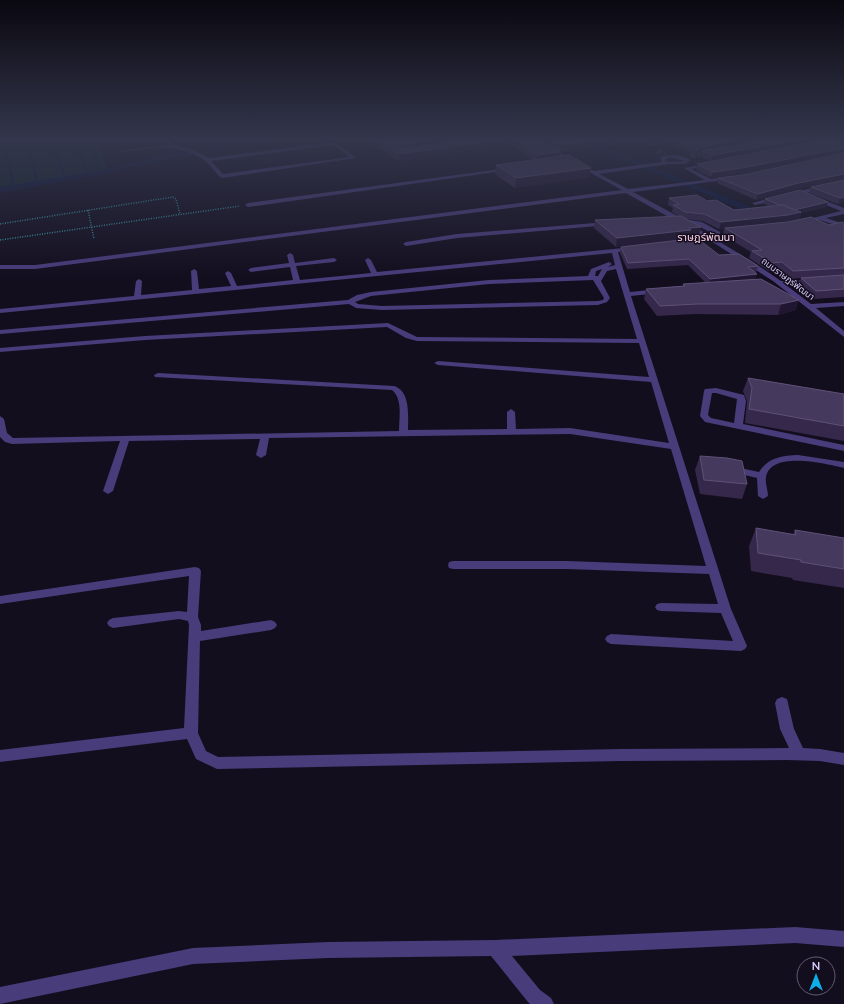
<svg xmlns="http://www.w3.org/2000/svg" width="844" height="1004" viewBox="0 0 844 1004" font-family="Lato,'Noto Sans Thai',sans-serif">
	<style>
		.green { fill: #112528 }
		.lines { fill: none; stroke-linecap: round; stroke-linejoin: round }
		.stream { stroke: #0c1539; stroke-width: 2.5 }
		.canal { fill: #0c1539; fill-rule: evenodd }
		.minor-tunnel { stroke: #312b3f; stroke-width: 5; stroke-dasharray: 5 2.5; stroke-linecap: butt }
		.path { stroke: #369da8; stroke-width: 1.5; stroke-dasharray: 1 1.5; stroke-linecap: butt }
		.minor { fill: #483c7a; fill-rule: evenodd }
		.wall { fill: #35284b }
		.shaded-wall { fill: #201631 }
		.building { fill: #46395e; stroke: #5e5177 }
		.labels { text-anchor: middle; stroke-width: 3; stroke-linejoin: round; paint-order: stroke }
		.far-street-label { font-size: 9px; fill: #dbcefc; stroke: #130e1e }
		.far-quarter-label { font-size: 11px; fill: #fcd0e5; stroke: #130e1e }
	</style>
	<rect width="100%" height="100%" fill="#130e1e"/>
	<path class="green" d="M 0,138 L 95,138 L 109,170 L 0,188 Z
		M 208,138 L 229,138 L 231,140 L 237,141 L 254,138 L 281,138 L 214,147 Z"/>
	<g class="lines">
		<path class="stream" d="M 2,138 L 13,182
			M 26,138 L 36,179
			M 49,138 L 64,174
			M 72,138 L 87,171
			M 87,138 L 99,167"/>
		<path class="canal" d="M 273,138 L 288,138 L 284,140 L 172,158 L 91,176 L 0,193 L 0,187 L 91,172 L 172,154 Z
			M 572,138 L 581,138 L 770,215 L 772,217 L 767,220 L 764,219 Z"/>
		<path class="minor-tunnel" d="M 657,151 L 665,154
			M 690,156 L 700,154"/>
		<path class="path" d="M 88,210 L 94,239
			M 0,224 L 173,197 L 176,199 L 180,214
			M 0,240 L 240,206"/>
		<path class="minor" d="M 163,138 L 167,138 L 173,145 L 192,149 L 209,158 L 335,142 L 356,158 L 222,178 C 215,174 211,164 204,160 C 176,142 153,149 122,152 L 120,151 L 168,145 ZM 334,145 L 350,157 L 223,174 L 211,161 Z
			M 527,138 L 532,138 L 594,171 L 662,162 L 661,161 L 661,157 C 671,154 682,154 690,160 L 686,164 L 669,164 L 599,174 L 628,189 L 705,180 L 684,168 L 711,163 L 711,165 L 691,169 L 711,179 L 730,176 L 733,178 L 732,179 L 633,192 L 683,219 L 702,222 L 720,232 L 720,234 C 711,235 701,225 690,224 L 753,262 L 781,281 L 814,280 L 815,281 L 812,283 L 786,285 L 811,304 L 844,302 L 844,306 L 816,308 L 844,331 L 844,337 L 773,281 L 711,241 L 685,243 L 685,241 L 706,238 L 626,193 L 35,269 L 0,269 L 0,265 L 35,265 L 622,190 ZM 669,157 L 685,161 L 669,162 L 665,160 Z
			M 597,138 L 602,138 L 620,145 L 616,146 Z
			M 681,138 L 688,138 L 647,146 L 645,145 Z
			M 508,168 L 510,170 L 248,207 L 245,205 L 248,203 Z
			M 844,180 L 844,184 L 755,205 L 752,203 Z
			M 814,198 L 818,198 L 844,208 L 844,214 L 826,218 L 844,224 L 844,228 L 820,220 L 801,223 L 801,221 L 841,211 L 814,200 Z
			M 607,222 L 610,224 L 609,225 L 457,238 L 406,246 L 403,244 L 406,242 L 457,234 Z
			M 634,247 L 637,249 L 636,250 L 618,252 L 630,292 L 659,289 L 662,291 L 659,293 L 631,296 L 731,609 L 747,646 L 745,649 L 741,651 L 611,644 L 607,642 L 605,639 L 607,636 L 611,634 L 733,641 L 721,613 L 661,611 L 657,610 L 655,607 L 657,604 L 661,603 L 718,604 L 709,574 L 567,569 L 453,569 L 449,568 L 448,565 L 449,562 L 453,561 L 567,561 L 706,566 L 671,449 L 570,434 L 269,438 L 266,455 L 261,458 L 256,455 L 260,439 L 129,441 L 113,491 L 108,494 L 103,491 L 120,441 L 12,444 L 5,442 L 0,437 L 0,416 L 4,419 L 7,433 L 13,438 L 399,431 C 399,418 403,399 392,390 L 155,377 L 154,375 L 158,373 L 394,386 C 411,391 408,417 408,430 L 507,429 L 507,412 L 511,409 L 515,412 L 516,429 L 570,428 L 669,443 L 651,382 L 438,365 L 434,363 L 438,361 L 649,377 L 639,343 L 417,341 L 406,338 L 387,327 L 145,340 L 0,352 L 0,348 L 145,336 L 388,323 L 417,337 L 637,339 L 616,269 L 607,271 L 601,281 L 610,298 L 607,302 L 598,305 L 382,310 L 356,308 L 349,304 L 0,334 L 0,330 L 348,300 L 357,295 L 371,292 L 489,280 L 588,276 L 591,269 L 609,262 L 612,264 L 608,267 L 615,265 L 612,253 L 0,313 L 0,309 L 134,296 L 136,281 L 139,279 L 142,281 L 141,295 L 192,290 L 191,271 L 194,269 L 197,271 L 199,289 L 231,286 L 225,273 L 228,271 L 231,273 L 237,286 L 293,280 L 290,267 L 251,272 L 248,270 L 251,268 L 289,263 L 287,255 L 290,253 L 293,255 L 295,263 L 334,258 L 337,260 L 334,262 L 296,266 L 300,280 L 371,273 L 365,260 L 368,258 L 371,260 L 377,272 ZM 602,269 L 598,276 L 595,276 L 596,271 ZM 593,280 L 604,298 L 603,300 L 598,301 L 382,306 L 358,304 L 355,302 L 371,296 L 489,284 Z
			M 716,388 L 744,395 L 746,401 L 743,424 L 844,445 L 844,451 L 705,422 L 700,416 L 704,391 L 705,389 ZM 712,393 L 716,393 L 737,399 L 734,423 L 711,418 L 708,415 Z
			M 798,455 L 844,462 L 844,468 C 827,464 771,450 766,477 C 765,483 768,490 768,496 L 763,499 L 758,496 L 757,478 L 728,471 L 726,469 L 731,466 L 759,472 C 769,457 781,456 798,455 Z
			M 195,567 L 199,568 L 201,571 L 198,617 L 201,625 L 201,631 L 271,620 L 275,622 L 277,625 L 275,628 L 271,630 L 200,641 L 198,733 L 206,751 L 218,757 L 621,749 L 789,748 L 780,729 L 775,703 L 777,699 L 782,697 L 787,699 L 794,729 L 803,748 L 820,749 L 844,753 L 844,765 L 820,761 L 787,760 L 621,761 L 217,769 L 196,759 L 187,739 L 0,762 L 0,750 L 184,728 L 189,625 L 188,621 L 179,619 L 113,628 L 109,626 L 107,623 L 109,620 L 113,618 L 179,611 L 187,612 L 189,576 L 0,604 L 0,596 Z
			M 795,927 L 844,931 L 844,947 L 795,943 L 512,956 L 540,990 L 551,998 L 554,1004 L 530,1004 L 528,1002 L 491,956 L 328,958 L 193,964 L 0,1004 L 0,987 L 193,948 L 328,942 L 495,940 Z"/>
	</g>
	<path class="wall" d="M 362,138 L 586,138 L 593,141 L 592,147 L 561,152 L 539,140 L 560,152 L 559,156 L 589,177 L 515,188 L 495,174 L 496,165 L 534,160 L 511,144 L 399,161 L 379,148 L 376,148 Z
		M 844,138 L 844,179 L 797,189 L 756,200 L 717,183 L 718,178 L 743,175 L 841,154 L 741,174 L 711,177 L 696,170 L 697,164 L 734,157 L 711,161 L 700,156 L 701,152 L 698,152 L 697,155 L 672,145 L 673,140 Z
		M 844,180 L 844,202 L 838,204 L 809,193 L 811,187 Z
		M 669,198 L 707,201 L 734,210 L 768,206 L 764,204 L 765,199 L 828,202 L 826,207 L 801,213 L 799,220 L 786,222 L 829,225 L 844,223 L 844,297 L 813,299 L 798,286 L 801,278 L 790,279 L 780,270 L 769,271 L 749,258 L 751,252 L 723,235 L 724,229 L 719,229 L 703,221 L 686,219 L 699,236 L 689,237 L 689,239 L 616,247 L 594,228 L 595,220 L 679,216 L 672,212 L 673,208 L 668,205 Z
		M 621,247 L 719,255 L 758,266 L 756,272 L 755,272 L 757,274 L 755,279 L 796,310 L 778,315 L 695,314 L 657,316 L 644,299 L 646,289 L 683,286 L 683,284 L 706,283 L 688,265 L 627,269 L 620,253 Z
		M 748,378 L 844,394 L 844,441 L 745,423 L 747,401 L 743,391 Z
		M 700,456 L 747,484 L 742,499 L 700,494 L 695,470 Z
		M 756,528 L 793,534 L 795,530 L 844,538 L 844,588 L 793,580 L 792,578 L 751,571 L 749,546 Z"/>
	<path class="shaded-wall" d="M 449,138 L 491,138 L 397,152 L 396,153 L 395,147 L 397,145 Z
		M 512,138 L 511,144 L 399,161 L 399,154 Z
		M 749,138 L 775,138 L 701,151 L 701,152 L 698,152 L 699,147 Z
		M 813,138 L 841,138 L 711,161 L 712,155 Z
		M 379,141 L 379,148 L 376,148 L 376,142 Z
		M 593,141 L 592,147 L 561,152 L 562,145 Z
		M 844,148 L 844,154 L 741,174 L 711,177 L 713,172 Z
		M 560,152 L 559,158 L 537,161 L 538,155 Z
		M 591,168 L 589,177 L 515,188 L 516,178 Z
		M 844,174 L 844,179 L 797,189 L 756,200 L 758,194 L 799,183 Z
		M 844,197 L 844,202 L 838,204 L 840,198 Z
		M 828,202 L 826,207 L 801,213 L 799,220 L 786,223 L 725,228 L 724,229 L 719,229 L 721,222 L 793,210 Z
		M 701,227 L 699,236 L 689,237 L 689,239 L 616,247 L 617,238 Z
		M 757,274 L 755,280 L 709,285 L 710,279 Z
		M 799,300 L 796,310 L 778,315 L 781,304 Z"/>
	<path class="building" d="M 370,138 L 449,138 L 397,145 L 395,147 L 399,149 L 478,138 L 535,138 L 560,152 L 538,155 L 512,138 L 399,154 L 379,141 L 376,142 Z
		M 547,138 L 586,138 L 593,141 L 562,145 Z
		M 686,138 L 749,138 L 699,147 L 698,150 L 673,140 Z
		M 772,138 L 813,138 L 712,155 L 701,151 Z
		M 833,138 L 844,138 L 844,148 L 742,168 L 713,172 L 697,164 Z
		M 844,153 L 844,174 L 799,183 L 758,194 L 718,178 L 743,175 Z
		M 569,155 L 591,168 L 516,178 L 496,165 Z
		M 844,180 L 844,197 L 840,198 L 811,187 Z
		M 800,190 L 828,202 L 794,210 L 783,205 L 780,205 L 765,199 Z
		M 697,195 L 707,201 L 716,200 L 734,210 L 783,205 L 801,212 L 788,215 L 721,222 L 704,214 L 685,212 L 673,205 L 679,204 L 669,198 Z
		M 681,216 L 701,227 L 689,228 L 691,230 L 617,238 L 595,220 Z
		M 811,217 L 829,225 L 842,222 L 844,223 L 844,268 L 793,271 L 782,262 L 772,263 L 752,251 L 762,250 L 725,228 L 788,222 Z
		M 697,238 L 719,255 L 739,254 L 758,266 L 748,267 L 757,274 L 710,279 L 689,259 L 628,263 L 621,247 Z
		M 844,275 L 844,289 L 816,291 L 801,278 Z
		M 761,279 L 799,300 L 781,304 L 697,304 L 660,306 L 646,289 L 685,286 L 683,284 Z
		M 748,378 L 844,394 L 844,426 L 749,409 L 752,388 Z
		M 700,456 L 727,458 L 742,461 L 747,484 L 704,480 Z
		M 756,528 L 796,535 L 795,530 L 844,538 L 844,569 L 801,562 L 801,560 L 758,553 Z"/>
	<linearGradient id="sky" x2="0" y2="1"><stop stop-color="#0a0810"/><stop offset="0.5" stop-color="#33364c"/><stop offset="1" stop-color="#33364c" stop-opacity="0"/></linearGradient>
	<rect width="844" height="278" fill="url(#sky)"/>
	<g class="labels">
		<g class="far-street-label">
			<text transform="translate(788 279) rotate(37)" y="3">ถนนราษฏร์พัฒนา</text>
		</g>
		<g class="far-quarter-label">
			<text x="706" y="241">ราษฎร์พัฒนา</text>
		</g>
	</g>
	<g transform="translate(816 976)"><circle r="19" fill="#130e1e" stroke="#635b77"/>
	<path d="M0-3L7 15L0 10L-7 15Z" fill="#10aee6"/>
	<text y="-6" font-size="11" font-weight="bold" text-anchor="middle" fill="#dbcefc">N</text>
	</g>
</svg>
